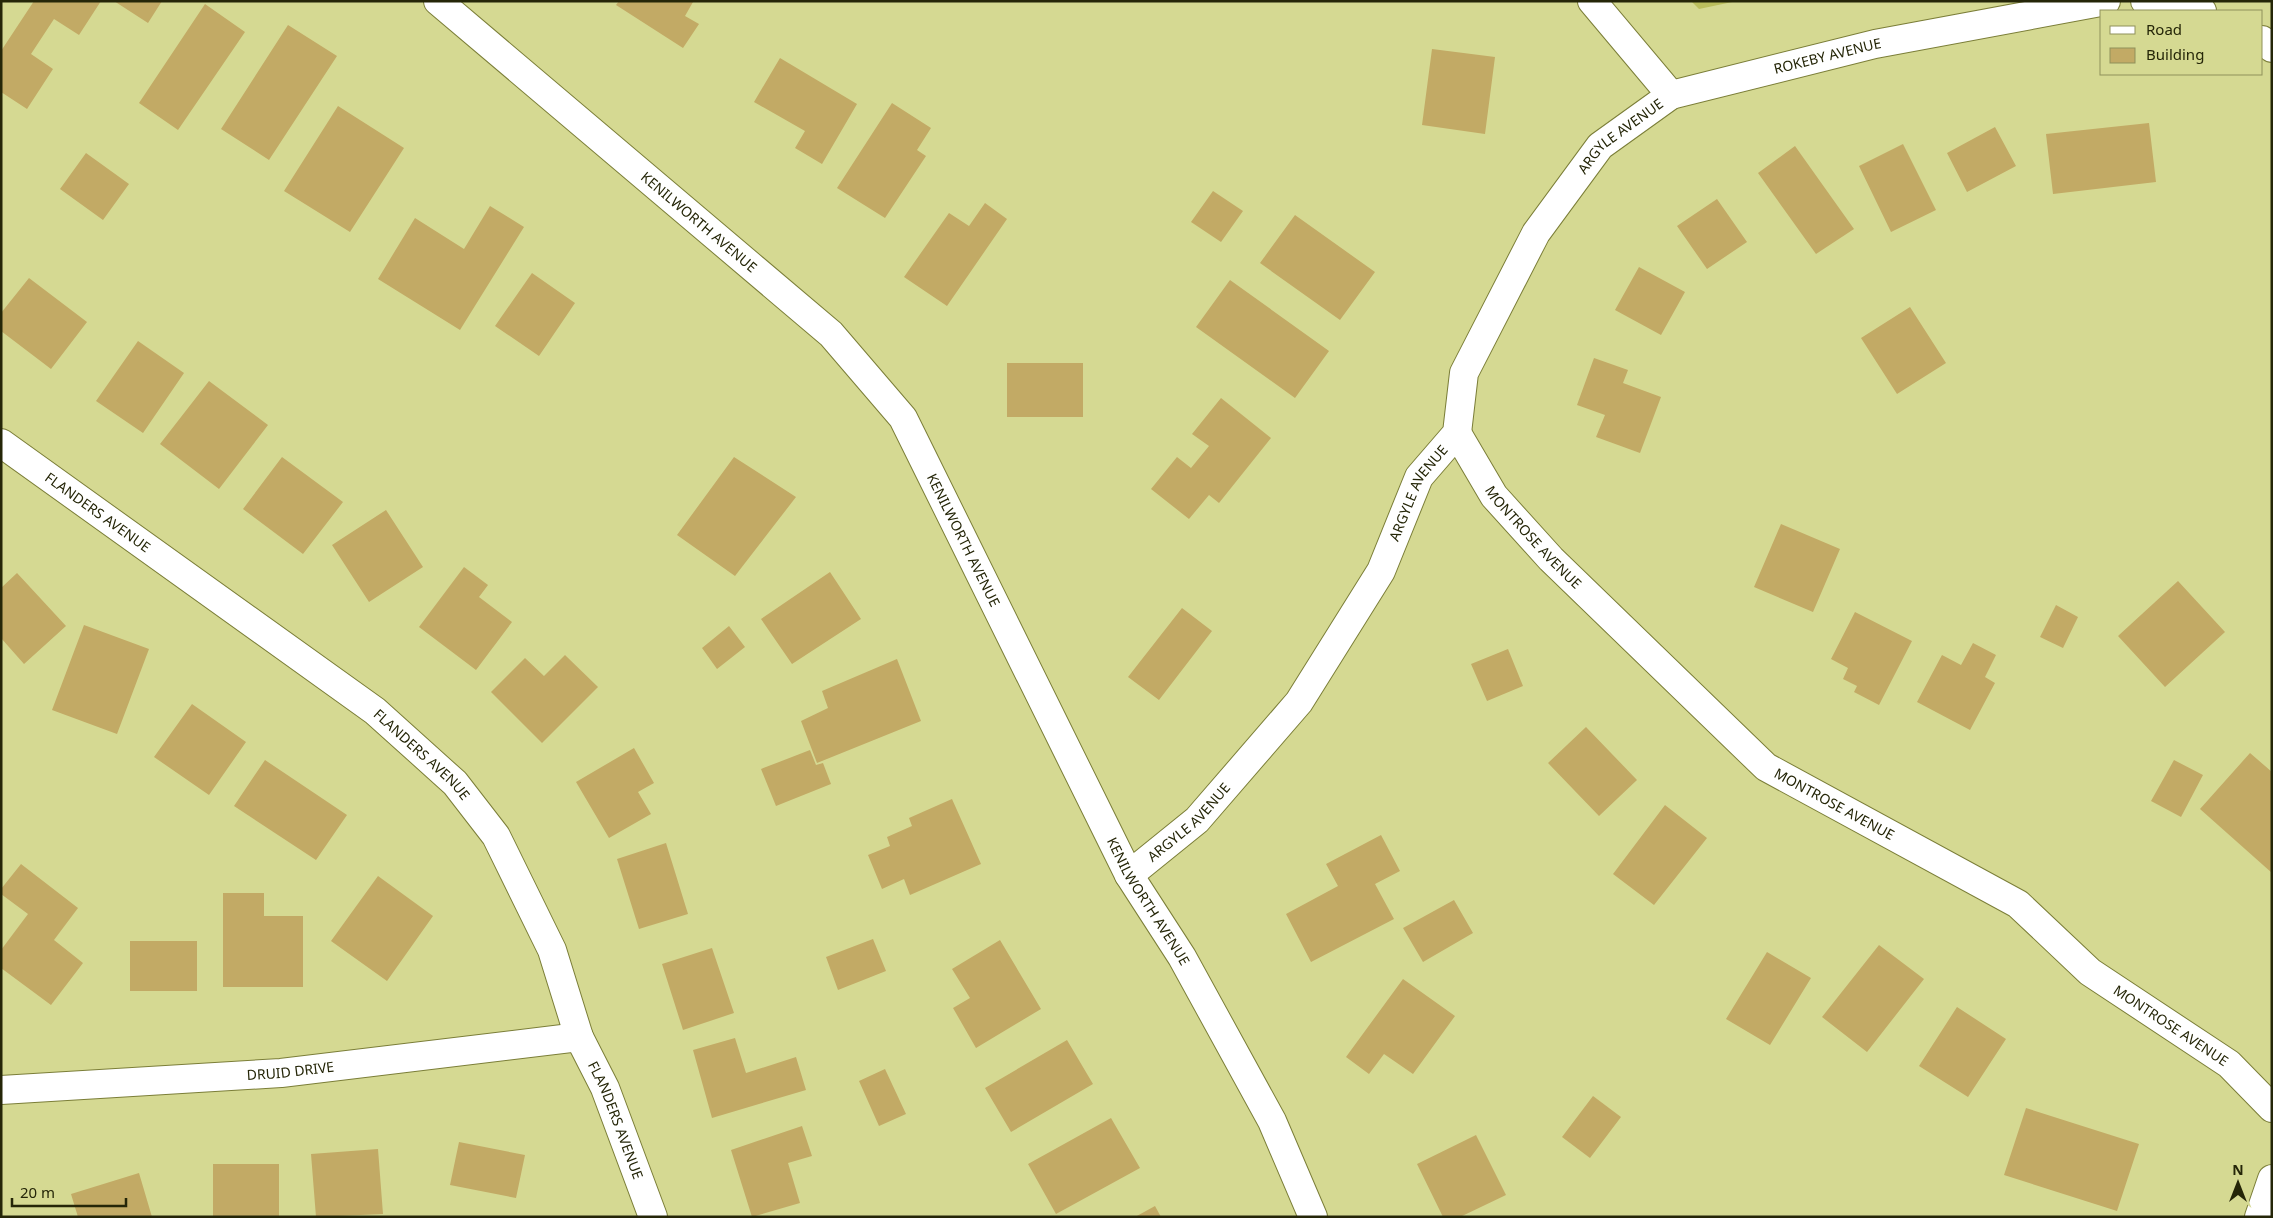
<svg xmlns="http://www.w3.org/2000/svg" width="2273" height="1218" viewBox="0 0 2273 1218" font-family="'Noto Sans',sans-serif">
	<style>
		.green { fill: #bbbf5d }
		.building { fill: #c2aa65 }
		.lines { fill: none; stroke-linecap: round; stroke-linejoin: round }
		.minor-casing { stroke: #7b7e38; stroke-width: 30 }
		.tertiary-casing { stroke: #7b7e38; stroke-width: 30 }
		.minor { stroke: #fff; stroke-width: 28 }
		.tertiary { stroke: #fff; stroke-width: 28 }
		.labels { text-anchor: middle; stroke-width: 4.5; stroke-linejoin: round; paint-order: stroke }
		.street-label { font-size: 14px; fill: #252608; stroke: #d5d992 }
	</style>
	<rect width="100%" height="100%" fill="#d5d992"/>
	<path class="green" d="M 1691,1 L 1737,1 L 1699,9 Z"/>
	<path class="building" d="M 34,1 L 101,1 L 79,35 L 54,19 L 31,54 L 53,69 L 27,109 L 1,92 L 1,51 Z
		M 114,1 L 162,1 L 148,23 Z
		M 619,1 L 691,1 L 693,2 L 685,16 L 699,24 L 683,48 L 616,5 Z
		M 205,4 L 245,32 L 178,130 L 139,103 Z
		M 288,25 L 337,56 L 269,160 L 221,129 Z
		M 1432,49 L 1495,57 L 1485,134 L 1422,125 Z
		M 780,58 L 857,104 L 822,164 L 795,148 L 805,131 L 754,102 Z
		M 892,103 L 931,128 L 917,150 L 926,156 L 885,218 L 837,188 Z
		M 338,106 L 404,148 L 350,232 L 284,191 Z
		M 2149,123 L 2156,182 L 2053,194 L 2046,134 Z
		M 1995,127 L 2016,166 L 1967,192 L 1947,153 Z
		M 1903,144 L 1936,210 L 1891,232 L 1859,166 Z
		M 1795,146 L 1854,229 L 1816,254 L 1758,173 Z
		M 86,153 L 129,184 L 103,220 L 60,189 Z
		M 1213,191 L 1243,211 L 1221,242 L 1191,222 Z
		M 1717,199 L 1747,242 L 1707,269 L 1677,226 Z
		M 985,203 L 1007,219 L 947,306 L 904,277 L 949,213 L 969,226 Z
		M 490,206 L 524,227 L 460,330 L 378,279 L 415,218 L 464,249 Z
		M 1295,215 L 1375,272 L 1340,320 L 1260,263 Z
		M 1639,267 L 1685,292 L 1661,335 L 1615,310 Z
		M 532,273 L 575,303 L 539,356 L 495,326 Z
		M 29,278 L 87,322 L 51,369 L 1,331 L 1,313 Z
		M 1230,280 L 1329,351 L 1295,398 L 1196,327 Z
		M 1910,307 L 1946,363 L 1897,394 L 1861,338 Z
		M 138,341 L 184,373 L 143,433 L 96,401 Z
		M 1594,358 L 1628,370 L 1623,383 L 1661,397 L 1640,453 L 1596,437 L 1605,415 L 1577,405 Z
		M 1007,363 L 1083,363 L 1083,417 L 1007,417 Z
		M 209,381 L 268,425 L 219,489 L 160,444 Z
		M 1221,398 L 1271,438 L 1219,503 L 1209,495 L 1189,519 L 1151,489 L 1177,457 L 1191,468 L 1209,446 L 1192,434 Z
		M 282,457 L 343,502 L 303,554 L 243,509 Z
		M 734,457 L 796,497 L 735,576 L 677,535 Z
		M 386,510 L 423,567 L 369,602 L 332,545 Z
		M 1781,524 L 1840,549 L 1813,612 L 1754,587 Z
		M 464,567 L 488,585 L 479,597 L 512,622 L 476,670 L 419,627 Z
		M 830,572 L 861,619 L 792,664 L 761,619 Z
		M 17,573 L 66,626 L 24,664 L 1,638 L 1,588 Z
		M 2178,581 L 2225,632 L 2165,687 L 2118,636 Z
		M 2056,605 L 2078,617 L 2063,648 L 2040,637 Z
		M 1182,608 L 1212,631 L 1159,700 L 1128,677 Z
		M 1855,612 L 1912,641 L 1879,705 L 1854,692 L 1857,686 L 1843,679 L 1848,668 L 1831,659 Z
		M 84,625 L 149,649 L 117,734 L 52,710 Z
		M 729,626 L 745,647 L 717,669 L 702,648 Z
		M 1973,643 L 1996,655 L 1985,677 L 1995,683 L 1970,730 L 1917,702 L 1942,655 L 1961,665 Z
		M 1508,649 L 1523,686 L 1487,701 L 1471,664 Z
		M 565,655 L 598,687 L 542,743 L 491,692 L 525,658 L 544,676 Z
		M 897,659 L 921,721 L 817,763 L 801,721 L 828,708 L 822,691 Z
		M 192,704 L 246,742 L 209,795 L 154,757 Z
		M 1586,727 L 1637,780 L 1599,816 L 1548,763 Z
		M 634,748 L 654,783 L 638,792 L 651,814 L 609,838 L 576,782 Z
		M 810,750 L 816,765 L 823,763 L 831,784 L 776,806 L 761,769 Z
		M 2250,753 L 2272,772 L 2272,873 L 2200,809 Z
		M 265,760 L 347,815 L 316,860 L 234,806 Z
		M 2174,760 L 2203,775 L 2181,817 L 2151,801 Z
		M 952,799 L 981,864 L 910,895 L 904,879 L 882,889 L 868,855 L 890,846 L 887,837 L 912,826 L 909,818 Z
		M 1665,805 L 1707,838 L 1654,905 L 1613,874 Z
		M 1381,835 L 1400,871 L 1375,884 L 1394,919 L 1311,962 L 1286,914 L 1338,886 L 1326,864 Z
		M 666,843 L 688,914 L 639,929 L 617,859 Z
		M 21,864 L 78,908 L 54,940 L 83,963 L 51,1005 L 1,968 L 1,950 L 28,914 L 1,894 L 1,889 Z
		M 378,876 L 433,916 L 387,981 L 331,941 Z
		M 223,893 L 264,893 L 264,916 L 303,916 L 303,987 L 223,987 Z
		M 1454,900 L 1473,933 L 1423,962 L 1403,928 Z
		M 873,939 L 886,971 L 838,990 L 826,957 Z
		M 1000,940 L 1041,1009 L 976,1048 L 953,1008 L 970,998 L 952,969 Z
		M 130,941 L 197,941 L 197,991 L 130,991 Z
		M 1879,945 L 1924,979 L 1867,1052 L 1822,1017 Z
		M 712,948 L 734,1013 L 683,1030 L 662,964 Z
		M 1767,952 L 1811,978 L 1770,1045 L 1726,1019 Z
		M 1403,979 L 1455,1016 L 1413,1074 L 1384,1054 L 1369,1074 L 1346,1057 Z
		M 1957,1007 L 2006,1039 L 1968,1097 L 1919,1066 Z
		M 735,1038 L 746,1073 L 796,1057 L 806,1090 L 712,1118 L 693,1050 Z
		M 1067,1040 L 1093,1084 L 1011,1132 L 985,1088 Z
		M 885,1069 L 906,1114 L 879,1126 L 859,1081 Z
		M 1593,1096 L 1621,1117 L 1590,1158 L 1562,1137 Z
		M 2026,1108 L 2139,1144 L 2117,1211 L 2004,1175 Z
		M 1111,1118 L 1140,1168 L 1056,1214 L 1028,1164 Z
		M 802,1126 L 812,1156 L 788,1163 L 800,1203 L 752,1217 L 731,1150 Z
		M 1476,1135 L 1506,1195 L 1460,1217 L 1443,1217 L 1417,1164 Z
		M 459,1142 L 525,1155 L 516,1198 L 450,1185 Z
		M 378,1149 L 383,1214 L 316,1217 L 311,1154 Z
		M 213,1164 L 279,1164 L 279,1217 L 213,1217 Z
		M 139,1173 L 152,1217 L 78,1217 L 71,1194 Z
		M 1155,1206 L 1161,1217 L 1135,1217 Z"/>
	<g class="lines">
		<defs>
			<g id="minor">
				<path id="s1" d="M 438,1 L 831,334 L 903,418 L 1129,875 L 1182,957 L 1272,1121 L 1313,1217"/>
				<path d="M 1592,1 L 1671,95"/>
				<path d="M 2145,1 L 2188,6 L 2202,11"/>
				<path d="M 2262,40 L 2272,48"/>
				<path id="s2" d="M 1457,433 L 1494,496 L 1551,559 L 1766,767 L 2018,904 L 2090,972 L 2229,1064 L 2272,1108"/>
				<path id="s3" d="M 1129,875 L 1197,820 L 1299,702 L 1381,571 L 1419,477 L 1457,433 L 1464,373 L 1536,233 L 1600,146 L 1671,95 L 1875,44 L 2106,1"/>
				<path id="s4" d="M 1,1090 L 281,1073 L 579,1037"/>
				<path d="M 2259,1217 L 2272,1179"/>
			</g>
			<g id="tertiary">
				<path id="s5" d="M 1,443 L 375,711 L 455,783 L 496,836 L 552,950 L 579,1037 L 605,1088 L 653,1217"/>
			</g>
		</defs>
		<use href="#minor" class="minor-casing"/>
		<use href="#tertiary" class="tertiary-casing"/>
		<use href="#minor" class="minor"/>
		<use href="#tertiary" class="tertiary"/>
	</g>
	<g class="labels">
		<g class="street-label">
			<text dy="5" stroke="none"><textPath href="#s3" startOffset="1132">ROKEBY AVENUE</textPath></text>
			<text dy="5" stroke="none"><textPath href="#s3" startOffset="905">ARGYLE AVENUE</textPath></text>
			<text dy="5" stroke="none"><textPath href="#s1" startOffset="342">KENILWORTH AVENUE</textPath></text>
			<text dy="5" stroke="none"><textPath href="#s3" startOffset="485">ARGYLE AVENUE</textPath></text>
			<text dy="5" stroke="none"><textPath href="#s5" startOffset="119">FLANDERS AVENUE</textPath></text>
			<text dy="5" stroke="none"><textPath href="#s2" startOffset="130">MONTROSE AVENUE</textPath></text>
			<text dy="5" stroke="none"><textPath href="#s1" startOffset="762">KENILWORTH AVENUE</textPath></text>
			<text dy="5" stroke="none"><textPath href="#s5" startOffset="524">FLANDERS AVENUE</textPath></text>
			<text dy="5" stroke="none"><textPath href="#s2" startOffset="535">MONTROSE AVENUE</textPath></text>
			<text dy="5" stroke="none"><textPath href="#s3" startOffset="80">ARGYLE AVENUE</textPath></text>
			<text dy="5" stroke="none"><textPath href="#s1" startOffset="1168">KENILWORTH AVENUE</textPath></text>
			<text dy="5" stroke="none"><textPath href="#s2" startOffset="940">MONTROSE AVENUE</textPath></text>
			<text dy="5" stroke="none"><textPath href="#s4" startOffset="290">DRUID DRIVE</textPath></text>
			<text dy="5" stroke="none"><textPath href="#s5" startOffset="944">FLANDERS AVENUE</textPath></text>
		</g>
	</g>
	<rect width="2273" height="1218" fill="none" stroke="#252608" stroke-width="5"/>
	<rect x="2100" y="10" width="162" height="65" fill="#d5d992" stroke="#8f915b"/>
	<rect x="2110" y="26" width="25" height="8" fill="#ffffff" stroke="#8f915b"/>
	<text x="2146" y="35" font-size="15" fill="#252608">Road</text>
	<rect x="2110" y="48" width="25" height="15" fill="#c2aa65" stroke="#8f915b"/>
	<text x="2146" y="60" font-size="15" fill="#252608">Building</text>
	<g transform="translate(2238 1183)" stroke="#d5d992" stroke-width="4" paint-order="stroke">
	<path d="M0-4L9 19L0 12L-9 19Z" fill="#252608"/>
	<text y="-8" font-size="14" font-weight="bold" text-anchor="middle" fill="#252608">N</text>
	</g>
	<path d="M12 1198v8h114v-8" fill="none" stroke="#252608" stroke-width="2.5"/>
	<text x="20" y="1198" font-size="15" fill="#252608" stroke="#d5d992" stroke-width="4" paint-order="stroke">20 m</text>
</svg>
